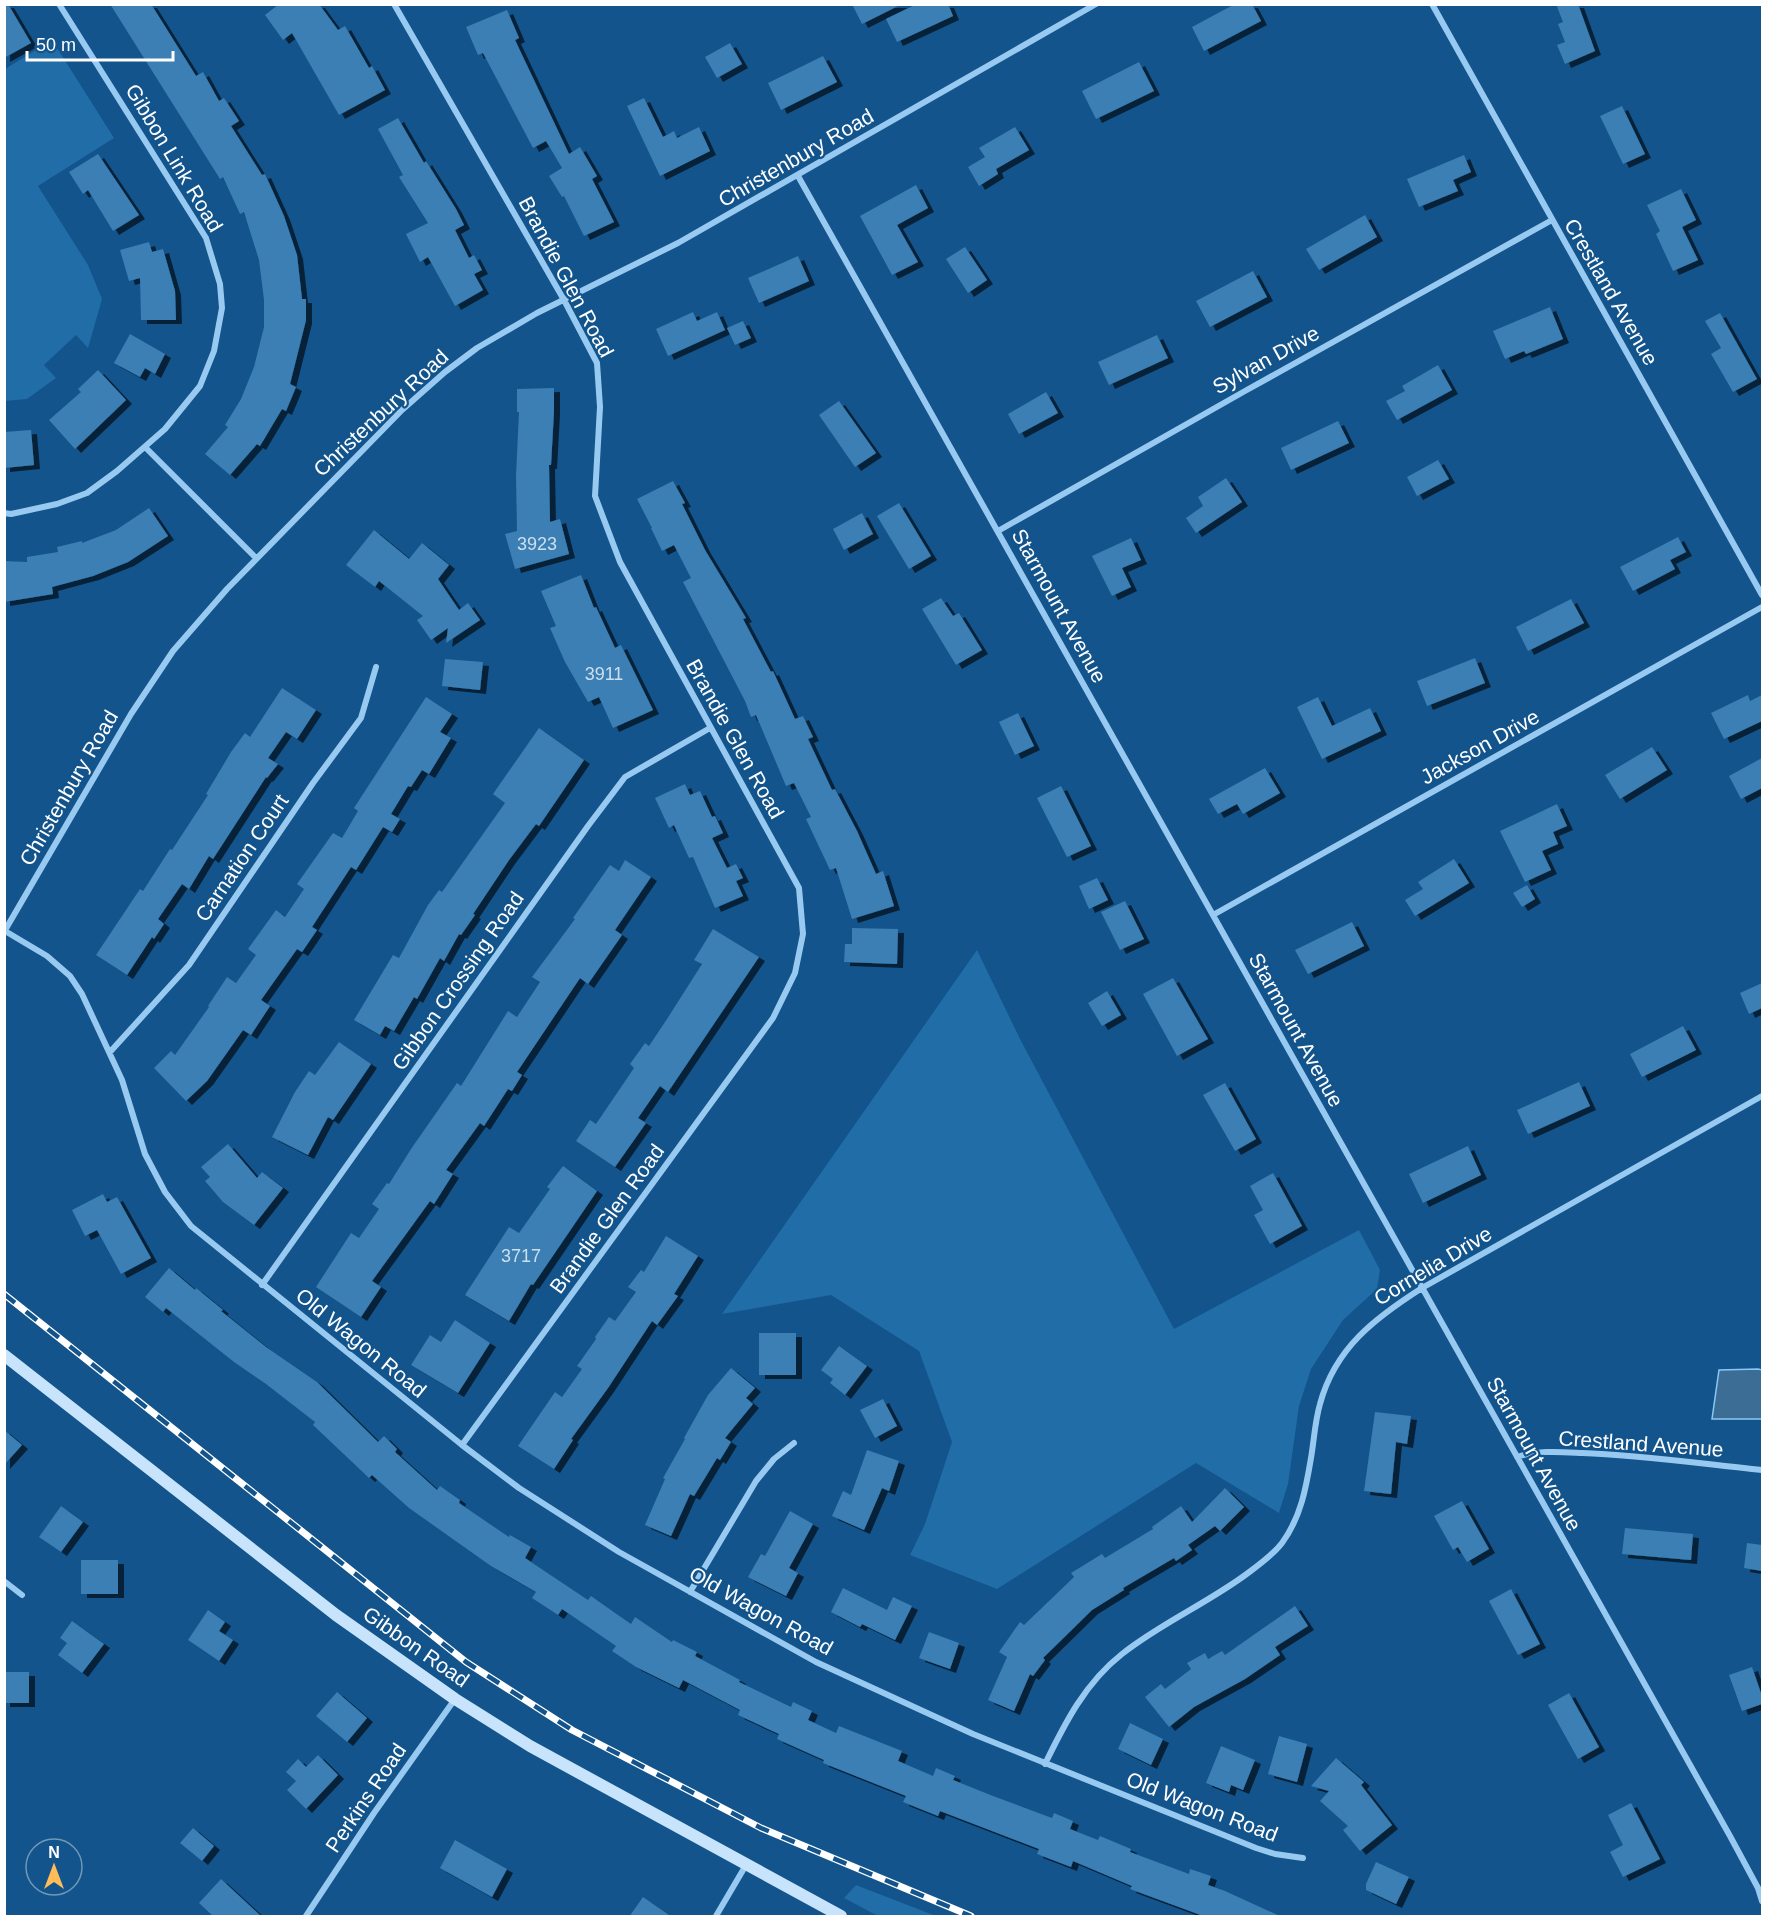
<svg xmlns="http://www.w3.org/2000/svg" width="1767" height="1921" viewBox="0 0 1767 1921" font-family="Arial,sans-serif">
	<style>
		.green { fill: #206da8 }
		.water { fill: #3c6d95; stroke: #8ac7f5; stroke-width: 1.5 }
		.building { fill: #3a7fb4; filter: url(#shadow) }
		.lines { fill: none; stroke-linecap: round; stroke-linejoin: round }
		.minor { stroke: #98caf1; stroke-width: 6 }
		.secondary { stroke: #c7e4fc; stroke-width: 12 }
		.rail-casing { stroke: #fff; stroke-width: 7 }
		.rail { stroke: #12548b; stroke-width: 4.5; stroke-dasharray: 14; stroke-linecap: butt }
		.labels { text-anchor: middle; stroke-width: 4.5; stroke-linejoin: round; paint-order: stroke }
		.number-label { font-size: 18px; fill: #cedfec }
		.street-label { font-size: 21px; fill: #fff; stroke: #12548b }
	</style>
	<defs>
		<filter id="shadow"><feDropShadow dx="6" dy="4" stdDeviation="0" flood-color="#0009"/></filter>
	</defs>
	<rect width="100%" height="100%" fill="#12548b"/>
	<path class="green" d="M 52,40 L 114,138 L 38,186 L 88,265 L 102,299 L 88,348 L 76,335 L 44,365 L 56,378 L 27,399 L 5,401 L 5,69 Z
		M 977,950 L 1020,1039 L 1174,1329 L 1359,1230 L 1380,1270 L 1377,1289 L 1343,1320 L 1311,1369 L 1299,1406 L 1288,1484 L 1279,1513 L 1196,1463 L 997,1589 L 910,1555 L 925,1524 L 952,1442 L 919,1351 L 831,1295 L 722,1314 Z
		M 856,1885 L 936,1916 L 878,1916 L 844,1898 Z"/>
	<path class="water" d="M 1758,1369 L 1762,1370 L 1762,1419 L 1712,1419 L 1719,1370 Z"/>
	<path class="building" d="M 4,4 L 8,4 L 31,43 L 4,58 Z
		M 110,4 L 151,4 L 196,76 L 203,72 L 219,101 L 224,98 L 239,121 L 231,126 L 262,175 L 265,174 L 284,216 L 297,255 L 302,299 L 306,299 L 306,320 L 290,384 L 296,387 L 286,411 L 282,409 L 260,446 L 257,444 L 230,475 L 205,454 L 228,427 L 225,425 L 241,399 L 254,367 L 264,327 L 264,300 L 259,260 L 244,212 L 240,214 L 223,177 L 220,179 Z
		M 279,4 L 319,4 L 338,30 L 345,26 L 369,68 L 372,66 L 385,90 L 339,115 L 292,33 L 283,40 L 265,15 Z
		M 852,4 L 902,4 L 862,24 Z
		M 917,4 L 948,4 L 953,16 L 897,42 L 886,19 Z
		M 1235,4 L 1252,4 L 1261,21 L 1204,51 L 1192,27 Z
		M 1556,4 L 1578,4 L 1595,51 L 1565,64 L 1557,45 L 1565,42 L 1558,24 L 1563,22 Z
		M 507,10 L 519,38 L 515,40 L 569,154 L 580,147 L 597,176 L 592,179 L 614,222 L 584,236 L 564,196 L 562,197 L 549,176 L 562,168 L 546,141 L 533,148 L 483,53 L 478,55 L 466,27 Z
		M 730,43 L 742,64 L 717,78 L 705,57 Z
		M 823,56 L 837,82 L 781,110 L 768,83 Z
		M 1139,62 L 1154,91 L 1096,119 L 1082,91 Z
		M 644,98 L 663,137 L 674,131 L 677,138 L 699,127 L 710,151 L 660,176 L 627,106 Z
		M 1622,106 L 1645,154 L 1623,164 L 1600,116 Z
		M 398,118 L 424,163 L 426,161 L 456,209 L 464,225 L 455,230 L 469,258 L 474,255 L 482,270 L 474,274 L 483,290 L 455,306 L 428,257 L 420,262 L 406,234 L 428,223 L 399,177 L 403,175 L 378,129 Z
		M 1015,127 L 1029,150 L 996,169 L 998,174 L 979,186 L 968,167 L 985,157 L 979,148 Z
		M 98,154 L 139,215 L 113,231 L 88,190 L 83,194 L 69,172 Z
		M 1464,155 L 1471,172 L 1453,180 L 1458,191 L 1419,207 L 1407,179 Z
		M 916,185 L 928,208 L 897,225 L 918,262 L 892,275 L 860,216 Z
		M 1681,189 L 1696,220 L 1682,227 L 1698,260 L 1673,271 L 1656,234 L 1660,231 L 1647,205 Z
		M 1365,215 L 1377,237 L 1319,270 L 1306,249 Z
		M 149,242 L 152,252 L 163,249 L 175,291 L 176,320 L 141,320 L 140,278 L 129,281 L 120,250 Z
		M 965,247 L 987,280 L 968,293 L 946,259 Z
		M 798,256 L 809,281 L 759,303 L 748,278 Z
		M 1253,271 L 1267,297 L 1210,327 L 1196,301 Z
		M 1550,307 L 1563,339 L 1526,354 L 1524,351 L 1505,359 L 1493,331 Z
		M 693,312 L 697,321 L 717,312 L 725,330 L 668,356 L 656,329 Z
		M 1720,313 L 1757,379 L 1733,392 L 1711,354 L 1721,348 L 1705,321 Z
		M 743,321 L 751,338 L 735,345 L 727,328 Z
		M 130,334 L 165,354 L 155,374 L 145,368 L 140,377 L 114,363 Z
		M 1157,335 L 1168,358 L 1109,385 L 1098,362 Z
		M 1438,365 L 1452,390 L 1397,420 L 1386,401 L 1405,391 L 1402,386 Z
		M 98,370 L 126,400 L 75,449 L 49,420 L 81,392 L 78,389 Z
		M 554,388 L 554,411 L 551,465 L 549,465 L 550,522 L 560,519 L 569,554 L 515,569 L 505,534 L 517,531 L 516,476 L 519,412 L 517,412 L 517,389 Z
		M 1046,392 L 1058,413 L 1019,434 L 1008,414 Z
		M 839,401 L 876,453 L 855,467 L 819,415 Z
		M 1338,421 L 1349,443 L 1291,470 L 1281,448 Z
		M 31,430 L 34,465 L 4,468 L 4,432 Z
		M 1438,460 L 1449,479 L 1417,496 L 1407,477 Z
		M 1226,478 L 1242,502 L 1196,533 L 1186,518 L 1203,506 L 1198,497 Z
		M 673,481 L 685,503 L 682,504 L 705,550 L 746,618 L 743,619 L 771,672 L 773,671 L 795,719 L 803,716 L 813,737 L 808,739 L 832,790 L 835,789 L 857,831 L 876,874 L 883,871 L 894,906 L 852,919 L 836,868 L 830,870 L 806,819 L 811,817 L 794,783 L 786,786 L 756,715 L 751,717 L 745,701 L 683,582 L 691,578 L 674,545 L 662,551 L 651,528 L 652,528 L 637,499 Z
		M 899,503 L 931,556 L 909,569 L 877,516 Z
		M 149,508 L 168,536 L 128,562 L 93,576 L 52,587 L 53,594 L 4,602 L 4,561 L 27,562 L 27,557 L 58,552 L 57,547 L 82,541 L 82,543 L 116,530 Z
		M 862,513 L 873,534 L 844,550 L 833,529 Z
		M 374,530 L 409,559 L 422,543 L 449,565 L 438,579 L 459,610 L 468,603 L 480,620 L 446,643 L 448,628 L 431,640 L 417,620 L 423,616 L 379,581 L 375,587 L 346,565 Z
		M 1678,537 L 1686,552 L 1670,560 L 1675,569 L 1633,591 L 1620,567 Z
		M 1131,538 L 1141,560 L 1122,568 L 1131,587 L 1112,596 L 1092,556 Z
		M 581,575 L 594,608 L 596,607 L 615,648 L 621,645 L 653,710 L 613,728 L 599,697 L 588,702 L 565,662 L 550,628 L 556,626 L 541,591 Z
		M 941,598 L 953,616 L 959,613 L 982,650 L 956,665 L 922,609 Z
		M 1571,599 L 1584,623 L 1528,651 L 1516,627 Z
		M 1475,658 L 1485,683 L 1427,706 L 1417,681 Z
		M 445,659 L 483,662 L 480,690 L 442,686 Z
		M 282,688 L 316,710 L 297,739 L 286,732 L 268,758 L 278,764 L 267,778 L 266,777 L 213,859 L 209,856 L 189,889 L 182,884 L 158,919 L 164,924 L 154,939 L 152,937 L 127,975 L 96,955 L 140,889 L 143,891 L 170,849 L 172,850 L 208,795 L 206,794 L 231,752 L 245,733 L 250,737 Z
		M 1748,695 L 1750,701 L 1762,695 L 1762,721 L 1724,739 L 1711,713 Z
		M 426,697 L 452,714 L 440,732 L 451,738 L 429,774 L 422,770 L 411,787 L 408,786 L 391,814 L 400,819 L 392,832 L 383,827 L 356,870 L 351,867 L 312,927 L 317,930 L 302,952 L 297,949 L 261,1000 L 270,1006 L 251,1035 L 243,1030 L 207,1081 L 186,1101 L 154,1068 L 171,1051 L 175,1055 L 209,1007 L 208,1006 L 227,977 L 236,983 L 256,955 L 248,949 L 276,910 L 285,917 L 304,889 L 297,884 L 333,833 L 342,838 L 358,811 L 354,808 Z
		M 1318,697 L 1332,726 L 1370,708 L 1381,731 L 1322,759 L 1297,707 Z
		M 1018,713 L 1034,746 L 1015,755 L 999,722 Z
		M 539,728 L 584,760 L 539,826 L 536,824 L 509,860 L 473,914 L 475,915 L 461,935 L 459,934 L 444,961 L 440,958 L 417,999 L 414,997 L 394,1031 L 385,1026 L 380,1035 L 354,1020 L 393,955 L 399,958 L 428,905 L 439,890 L 442,892 L 505,803 L 493,794 Z
		M 1652,747 L 1667,770 L 1620,799 L 1605,775 Z
		M 1762,758 L 1762,788 L 1741,799 L 1729,776 Z
		M 1265,768 L 1280,793 L 1243,814 L 1237,804 L 1218,814 L 1209,799 Z
		M 685,784 L 690,795 L 700,791 L 712,817 L 715,816 L 723,833 L 712,838 L 727,868 L 736,864 L 743,878 L 736,881 L 743,896 L 715,908 L 693,857 L 689,858 L 674,825 L 669,828 L 655,798 Z
		M 1061,786 L 1091,846 L 1067,857 L 1037,798 Z
		M 1557,804 L 1567,826 L 1553,832 L 1558,844 L 1542,851 L 1551,870 L 1525,882 L 1500,831 Z
		M 1454,859 L 1469,883 L 1415,916 L 1405,900 L 1423,889 L 1418,882 Z
		M 625,860 L 651,877 L 615,930 L 622,935 L 588,984 L 580,978 L 517,1072 L 522,1075 L 512,1091 L 508,1089 L 484,1126 L 480,1123 L 446,1170 L 453,1174 L 434,1204 L 430,1201 L 372,1281 L 381,1287 L 361,1317 L 316,1287 L 351,1233 L 359,1238 L 379,1209 L 372,1204 L 387,1183 L 389,1184 L 411,1149 L 457,1083 L 461,1086 L 508,1011 L 517,1017 L 540,982 L 532,977 L 575,919 L 573,918 L 610,865 L 619,871 Z
		M 1097,878 L 1108,900 L 1089,909 L 1079,886 Z
		M 1527,885 L 1535,899 L 1522,907 L 1513,893 Z
		M 1125,901 L 1144,939 L 1120,950 L 1101,912 Z
		M 1352,922 L 1364,946 L 1308,974 L 1295,950 Z
		M 852,928 L 898,929 L 897,964 L 844,962 L 845,944 L 852,944 Z
		M 713,929 L 759,957 L 668,1092 L 660,1086 L 638,1118 L 646,1123 L 615,1167 L 576,1141 L 590,1120 L 596,1124 L 634,1068 L 630,1064 L 645,1043 L 649,1046 L 667,1019 L 702,964 L 694,960 Z
		M 1173,978 L 1208,1039 L 1177,1056 L 1143,994 Z
		M 1762,983 L 1762,1008 L 1749,1014 L 1740,993 Z
		M 1107,991 L 1121,1015 L 1102,1026 L 1088,1003 Z
		M 1683,1026 L 1696,1050 L 1642,1077 L 1630,1054 Z
		M 339,1042 L 371,1064 L 333,1120 L 328,1117 L 308,1155 L 272,1137 L 295,1092 L 309,1071 L 315,1075 Z
		M 1579,1082 L 1590,1106 L 1528,1134 L 1517,1110 Z
		M 1225,1083 L 1256,1139 L 1235,1151 L 1203,1095 Z
		M 228,1144 L 257,1178 L 262,1172 L 283,1188 L 254,1225 L 223,1202 L 205,1181 L 210,1177 L 201,1167 Z
		M 1468,1146 L 1481,1175 L 1423,1203 L 1409,1174 Z
		M 563,1166 L 597,1191 L 533,1285 L 531,1284 L 509,1321 L 465,1295 L 509,1227 L 519,1233 L 550,1189 L 547,1187 Z
		M 1273,1173 L 1302,1226 L 1270,1244 L 1254,1215 L 1263,1210 L 1250,1186 Z
		M 103,1194 L 107,1202 L 117,1197 L 151,1258 L 121,1274 L 97,1230 L 85,1236 L 72,1210 Z
		M 666,1236 L 698,1256 L 674,1294 L 678,1296 L 657,1325 L 652,1321 L 608,1388 L 571,1439 L 573,1440 L 554,1469 L 518,1446 L 555,1392 L 562,1397 L 582,1369 L 577,1366 L 596,1339 L 595,1337 L 609,1317 L 615,1321 L 636,1292 L 628,1287 L 641,1270 L 644,1272 Z
		M 169,1268 L 195,1290 L 196,1288 L 223,1310 L 221,1311 L 266,1347 L 317,1382 L 378,1442 L 384,1436 L 397,1449 L 395,1452 L 437,1490 L 440,1486 L 460,1500 L 459,1503 L 509,1537 L 510,1535 L 531,1547 L 525,1558 L 588,1600 L 591,1596 L 631,1624 L 635,1617 L 672,1642 L 673,1640 L 697,1652 L 695,1656 L 740,1680 L 739,1682 L 791,1707 L 793,1702 L 812,1711 L 808,1720 L 836,1733 L 839,1726 L 902,1751 L 898,1761 L 933,1776 L 936,1768 L 955,1776 L 953,1780 L 993,1796 L 1052,1818 L 1054,1813 L 1073,1821 L 1070,1829 L 1098,1840 L 1100,1836 L 1131,1849 L 1130,1852 L 1189,1874 L 1190,1869 L 1211,1876 L 1208,1885 L 1225,1891 L 1282,1917 L 1206,1917 L 1130,1889 L 1132,1886 L 1073,1861 L 1071,1867 L 1037,1854 L 1039,1849 L 940,1811 L 938,1816 L 903,1802 L 906,1796 L 823,1763 L 824,1760 L 777,1739 L 779,1734 L 738,1715 L 740,1710 L 683,1680 L 679,1688 L 636,1667 L 612,1651 L 616,1646 L 562,1609 L 558,1615 L 532,1598 L 536,1592 L 491,1566 L 409,1508 L 372,1475 L 369,1478 L 313,1425 L 315,1422 L 266,1384 L 234,1362 L 166,1308 L 163,1312 L 145,1297 Z
		M 455,1320 L 490,1343 L 458,1393 L 411,1365 L 430,1335 L 441,1342 Z
		M 759,1333 L 796,1333 L 796,1375 L 759,1375 Z
		M 839,1346 L 867,1366 L 845,1395 L 830,1383 L 833,1379 L 821,1370 Z
		M 731,1368 L 755,1388 L 746,1398 L 753,1404 L 725,1438 L 731,1442 L 720,1460 L 717,1458 L 694,1496 L 690,1494 L 671,1536 L 645,1525 L 665,1479 L 663,1478 L 685,1439 L 684,1438 L 708,1395 Z
		M 883,1399 L 897,1426 L 875,1438 L 860,1410 Z
		M 1375,1412 L 1411,1416 L 1407,1444 L 1396,1442 L 1391,1494 L 1364,1491 Z
		M 4,1430 L 22,1445 L 4,1465 Z
		M 867,1450 L 899,1461 L 889,1491 L 882,1488 L 864,1530 L 832,1516 L 843,1491 L 851,1495 Z
		M 1225,1488 L 1244,1507 L 1220,1531 L 1215,1526 L 1188,1545 L 1192,1550 L 1176,1561 L 1174,1558 L 1123,1588 L 1124,1590 L 1092,1610 L 1043,1658 L 1045,1660 L 1033,1676 L 1030,1674 L 1014,1711 L 988,1700 L 1007,1657 L 999,1652 L 1020,1622 L 1024,1625 L 1074,1577 L 1071,1573 L 1102,1554 L 1105,1558 L 1153,1529 L 1152,1527 L 1181,1506 L 1192,1522 Z
		M 1462,1501 L 1489,1549 L 1467,1562 L 1458,1547 L 1453,1550 L 1434,1516 Z
		M 61,1506 L 83,1522 L 61,1552 L 39,1537 Z
		M 790,1511 L 813,1524 L 789,1568 L 798,1573 L 786,1596 L 748,1577 L 761,1554 L 765,1556 Z
		M 1625,1528 L 1693,1534 L 1691,1560 L 1622,1554 Z
		M 1747,1543 L 1762,1545 L 1762,1571 L 1744,1568 Z
		M 81,1560 L 118,1560 L 118,1594 L 81,1594 Z
		M 843,1588 L 887,1610 L 893,1597 L 912,1606 L 895,1640 L 862,1624 L 860,1627 L 831,1612 Z
		M 1511,1589 L 1540,1644 L 1518,1655 L 1489,1601 Z
		M 1295,1606 L 1308,1626 L 1275,1647 L 1280,1655 L 1245,1679 L 1194,1707 L 1169,1727 L 1145,1697 L 1161,1684 L 1165,1689 L 1191,1669 L 1187,1663 L 1205,1653 L 1208,1659 L 1222,1651 L 1225,1655 Z
		M 208,1610 L 225,1622 L 219,1631 L 233,1640 L 219,1661 L 188,1640 Z
		M 72,1621 L 104,1644 L 82,1673 L 58,1655 L 67,1643 L 60,1638 Z
		M 929,1632 L 959,1643 L 950,1669 L 919,1658 Z
		M 1752,1667 L 1762,1696 L 1762,1704 L 1742,1711 L 1729,1675 Z
		M 4,1672 L 29,1672 L 29,1703 L 4,1703 Z
		M 337,1692 L 367,1718 L 347,1742 L 316,1716 Z
		M 1569,1693 L 1599,1747 L 1578,1759 L 1548,1705 Z
		M 1130,1723 L 1163,1739 L 1151,1765 L 1118,1749 Z
		M 1279,1736 L 1307,1744 L 1297,1782 L 1268,1774 Z
		M 1221,1746 L 1255,1760 L 1243,1790 L 1231,1785 L 1229,1792 L 1206,1783 Z
		M 318,1755 L 338,1775 L 306,1809 L 287,1790 L 296,1781 L 286,1772 L 298,1759 L 306,1767 Z
		M 1336,1758 L 1364,1782 L 1361,1785 L 1392,1825 L 1360,1851 L 1343,1830 L 1348,1826 L 1320,1801 L 1329,1791 L 1311,1786 Z
		M 1631,1803 L 1660,1859 L 1623,1877 L 1610,1852 L 1623,1845 L 1608,1815 Z
		M 193,1828 L 214,1846 L 202,1861 L 180,1843 Z
		M 455,1840 L 507,1869 L 492,1897 L 440,1868 Z
		M 1376,1862 L 1409,1877 L 1396,1904 L 1366,1890 L 1366,1884 Z
		M 221,1879 L 262,1917 L 214,1917 L 199,1903 Z
		M 643,1897 L 672,1917 L 629,1917 Z"/>
	<g class="lines">
		<path class="minor" d="M 394,4 L 564,300 L 597,363 L 600,407 L 595,496 L 620,562 L 799,888 L 803,934 L 795,973 L 773,1018 L 462,1445
			M 1432,4 L 1762,595
			M 798,176 L 1730,1836 L 1758,1888 L 1762,1901
			M 145,447 L 256,558
			M 4,513 L 11,514 L 57,504 L 87,493 L 117,471 L 165,429 L 200,386 L 214,351 L 222,308 L 220,284 L 206,238 L 59,4
			M 998,531 L 1245,391 L 1552,220
			M 1213,915 L 1762,607
			M 5,931 L 47,956 L 70,976 L 82,994 L 122,1080 L 145,1154 L 165,1192 L 191,1226 L 462,1445 L 519,1488 L 619,1552 L 816,1662 L 973,1734 L 1256,1848 L 1275,1854 L 1303,1858
			M 4,932 L 131,714 L 173,651 L 227,589 L 402,410 L 445,372 L 477,348 L 537,313 L 678,243 L 1096,4
			M 110,1052 L 189,965 L 313,783 L 361,718 L 376,667
			M 262,1285 L 588,826 L 625,777 L 710,728
			M 1517,1457 C 1537,1450 1561,1452 1582,1453 C 1642,1455 1702,1464 1762,1470
			M 4,1581 L 22,1595
			M 690,1592 L 756,1481 L 774,1459 L 794,1443
			M 1045,1764 C 1065,1723 1085,1683 1122,1654 C 1161,1623 1208,1603 1248,1573 C 1260,1564 1273,1555 1282,1543 C 1301,1517 1306,1488 1311,1458 C 1314,1440 1315,1421 1320,1404 C 1335,1348 1375,1318 1422,1288 L 1762,1096
			M 306,1916 L 374,1813 L 455,1699
			M 716,1916 L 746,1865"/>
		<path class="secondary" d="M 4,1355 L 336,1615 L 455,1699 L 530,1746 L 841,1916"/>
		<defs>
			<path id="rail" d="M 4,1294 L 466,1662 L 572,1730 L 761,1828 L 971,1916"/>
		</defs>
		<use href="#rail" class="rail-casing"/>
		<use href="#rail" class="rail"/>
	</g>
	<g class="labels">
		<g class="number-label">
			<text x="537" y="550">3923</text>
			<text x="604" y="680">3911</text>
			<text x="521" y="1262">3717</text>
		</g>
		<g class="street-label">
			<text transform="translate(174 158) rotate(59)" y="7">Gibbon Link Road</text>
			<text transform="translate(796 158) rotate(-30)" y="7">Christenbury Road</text>
			<text transform="translate(566 277) rotate(62)" y="7">Brandie Glen Road</text>
			<text transform="translate(1611 292) rotate(60)" y="7">Crestland Avenue</text>
			<text transform="translate(1266 360) rotate(-29)" y="7">Sylvan Drive</text>
			<text transform="translate(381 413) rotate(-43)" y="7">Christenbury Road</text>
			<text transform="translate(1059 606) rotate(61)" y="7">Starmount Avenue</text>
			<text transform="translate(735 739) rotate(61)" y="7">Brandie Glen Road</text>
			<text transform="translate(1480 747) rotate(-29)" y="7">Jackson Drive</text>
			<text transform="translate(69 788) rotate(-60)" y="7">Christenbury Road</text>
			<text transform="translate(242 858) rotate(-56)" y="7">Carnation Court</text>
			<text transform="translate(458 981) rotate(-55)" y="7">Gibbon Crossing Road</text>
			<text transform="translate(1296 1030) rotate(61)" y="7">Starmount Avenue</text>
			<text transform="translate(607 1219) rotate(-54)" y="7">Brandie Glen Road</text>
			<text transform="translate(1433 1266) rotate(-31)" y="7">Cornelia Drive</text>
			<text transform="translate(361 1343) rotate(39)" y="7">Old Wagon Road</text>
			<text transform="translate(1641 1444) rotate(4)" y="7">Crestland Avenue</text>
			<text transform="translate(1534 1454) rotate(61)" y="7">Starmount Avenue</text>
			<text transform="translate(761 1611) rotate(29)" y="7">Old Wagon Road</text>
			<text transform="translate(416 1647) rotate(35)" y="7">Gibbon Road</text>
			<text transform="translate(366 1798) rotate(-56)" y="7">Perkins Road</text>
			<text transform="translate(1202 1807) rotate(21)" y="7">Old Wagon Road</text>
		</g>
	</g>
	<rect width="1767" height="1921" fill="none" stroke="#ffffff" stroke-width="12"/>
	<g transform="translate(54 1867)"><circle r="28" fill="#12548b" stroke="#7198b9" stroke-width="1.5"/>
	<path d="M0-4.5L10 22L0 15L-10 22Z" fill="#ffbc58"/>
	<text y="-9" font-size="16" font-weight="bold" text-anchor="middle" fill="#ffffff">N</text>
	</g>
	<path d="M27 51v9h146v-9" fill="none" stroke="#ffffff" stroke-width="3"/>
	<text x="36" y="51" font-size="18" fill="#ffffff" stroke="#12548b" stroke-width="4.5" paint-order="stroke">50 m</text>
</svg>
